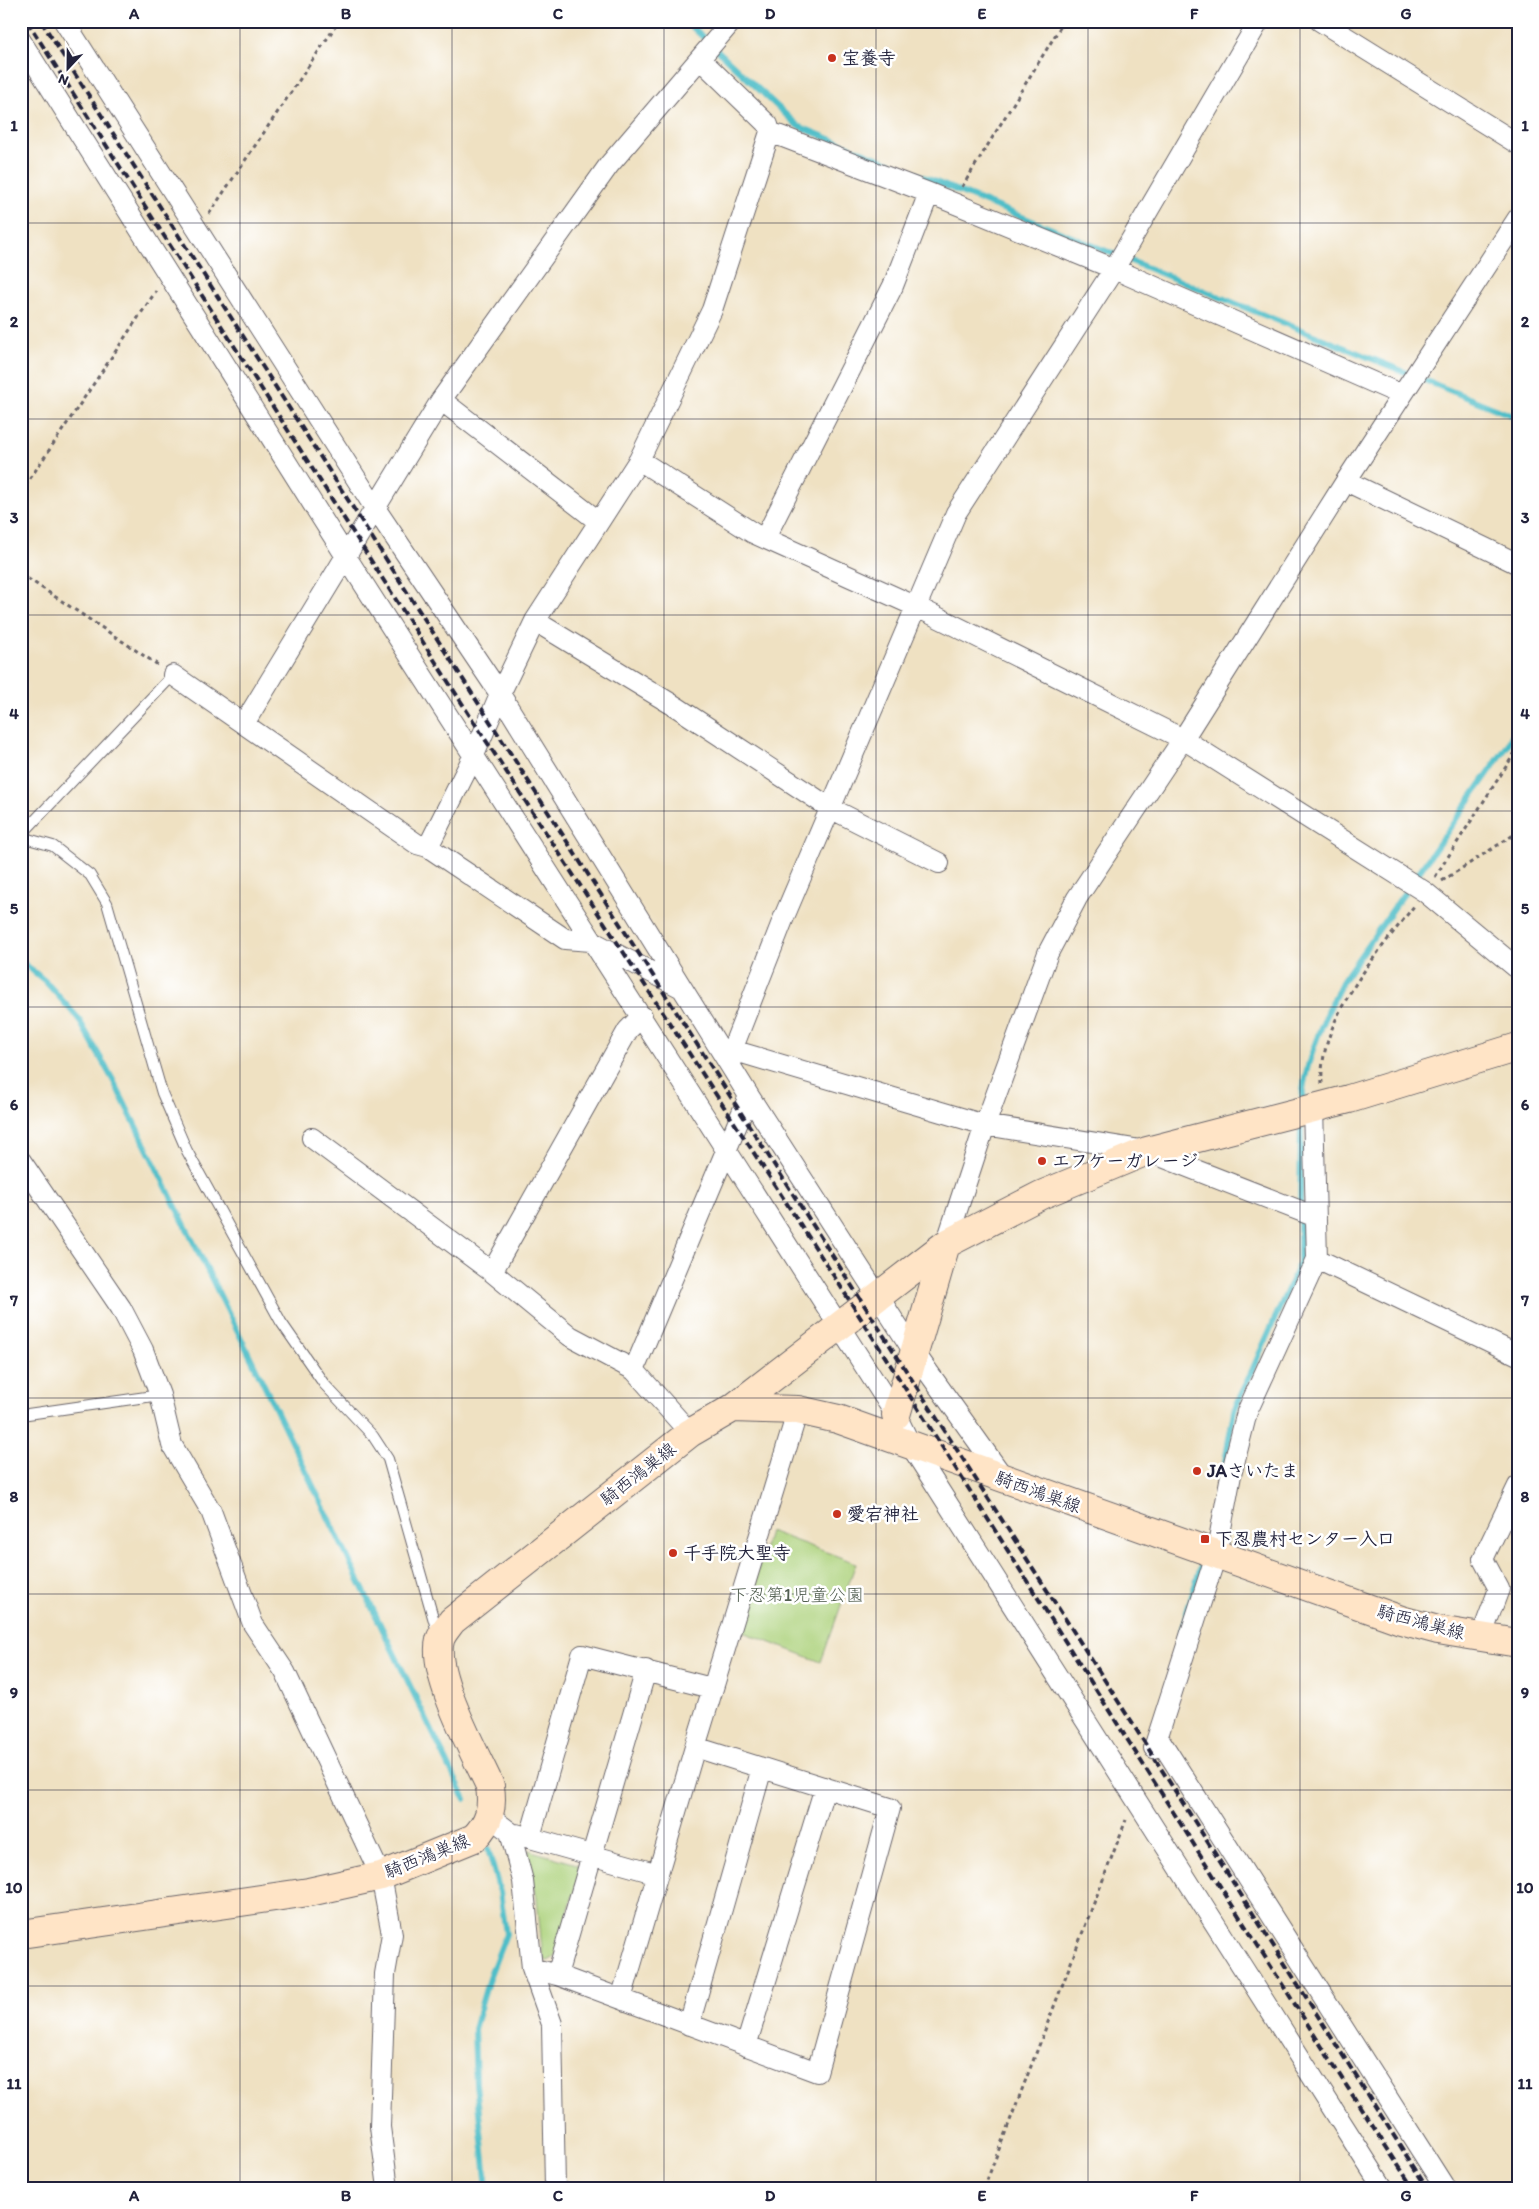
<svg xmlns="http://www.w3.org/2000/svg" width="1539" height="2209" viewBox="0 0 1539 2209" font-family="Itim,'Klee One',sans-serif">
	<style>
		.green { fill: #acd17a; stroke: #677a5a }
		.lines { fill: none; stroke-linecap: round; stroke-linejoin: round }
		.stream { stroke: #50bec8; stroke-width: 6 }
		.lane-casing { stroke: #6a656a; stroke-width: 12 }
		.street-casing { stroke: #6a656a; stroke-width: 22 }
		.secondary-casing { stroke: #6a656a; stroke-width: 30 }
		.path { stroke: #6a656a; stroke-width: 3; stroke-dasharray: 4 4; stroke-linecap: butt }
		.lane { stroke: #fff; stroke-width: 10 }
		.street { stroke: #fff; stroke-width: 20 }
		.secondary { stroke: #ffe4c6; stroke-width: 28 }
		.rail { stroke: #22223b; stroke-width: 4; stroke-dasharray: 8 4; stroke-linecap: butt }
		.grid { fill: none; stroke: #22223b; stroke-width: 1; stroke-opacity: 0.55 }
		.poi-dot { fill: #c8321e; stroke: #fff; stroke-width: 2 }
		.labels { text-anchor: middle; stroke-width: 5; stroke-linejoin: round; paint-order: stroke }
		.poi-label { font-size: 18px; font-weight: bold; fill: #22223b; stroke: #fff; text-anchor: start }
		.street-label { font-size: 18px; fill: #22223b; stroke: #fff }
		.park-label { font-size: 18px; fill: #525f51; stroke: #fff }
		.neatline { fill: none; stroke: #22223b; stroke-width: 2 }
		.grid-label { font-size: 16px; text-anchor: middle; font-weight: bold; fill: #22223b }
	</style>
	<rect width="100%" height="100%" fill="#fff"/>
	<filter id="ink" filterUnits="userSpaceOnUse"><feTurbulence type="fractalNoise" baseFrequency=".02" numOctaves="2"/><feDisplacementMap in="SourceGraphic" scale="10" xChannelSelector="R" yChannelSelector="G"/><feConvolveMatrix kernelMatrix="1 2 1 2 8 2 1 2 1" color-interpolation-filters="sRGB"/></filter>
	<filter id="wash" filterUnits="userSpaceOnUse"><feTurbulence type="fractalNoise" baseFrequency=".0096" numOctaves="4" result="noise"/><feDisplacementMap in="SourceGraphic" scale="20" xChannelSelector="R" yChannelSelector="G"/><feGaussianBlur stdDeviation="1.12" result="paint"/><feColorMatrix in="noise" values="0 0 0 0 0 0 0 0 0 0 0 0 0 0 0 0 0 1.4 0 .05"/><feComposite in="paint" operator="in"/></filter>
	<g filter="url(#wash)">
		<rect width="100%" height="100%" fill="#efe1c2"/>
		<path class="green" d="M 769,1531 L 856,1563 L 821,1662 L 740,1631 Z
			M 528,1850 L 577,1864 L 580,1871 L 555,1957 L 548,1961 L 543,1959 L 537,1899 Z"/>
		<g class="lines">
			<path class="stream" d="M 686,21 L 798,126 L 1518,418
				M 21,961 L 45,981 L 78,1018 L 113,1080 L 248,1352 L 465,1799
				M 1302,1105 C 1302,1066 1325,1017 1342,982 L 1508,745 L 1518,720
				M 1225,1461 L 1234,1411 L 1300,1262 L 1301,1118
				M 1180,1635 L 1204,1556
				M 487,2188 L 476,2084 L 474,2029 L 489,1978 L 506,1934 L 500,1892 L 488,1849"/>
		</g>
	</g>
	<g filter="url(#ink)">
		<g class="lines">
			<defs>
				<path id="lane" d="M 21,835 L 173,675
					M 21,837 L 53,846 L 90,875 L 107,903 L 162,1093 L 187,1151 L 281,1322 L 324,1384 L 373,1436 L 388,1459 L 438,1635
					M 21,1415 L 160,1395"/>
				<path id="street" d="M 64,21 L 375,508 L 500,694 L 749,1096 L 914,1352 L 1006,1481
					M 1320,21 L 1518,144
					M 21,41 L 345,555 L 896,1415 L 911,1446 L 1383,2188
					M 770,132 L 929,193 L 1105,265 L 1402,395
					M 441,400 L 598,521
					M 639,460 L 753,533 L 915,606 L 1183,739 L 1425,892 L 1518,969
					M 1346,481 L 1518,564
					M 765,538 L 893,286 L 929,193
					M 535,621 L 678,708 L 830,808 L 939,863
					M 173,675 L 417,844 L 428,847 L 565,939 L 591,941 L 680,987
					M 245,722 L 441,400 L 609,165 L 732,21
					M 428,847 L 474,755 L 500,694 L 535,621 L 639,460 L 712,310 L 770,132 L 768,125 L 700,59
					M 732,1050 L 985,1125 L 1147,1151 L 1316,1217
					M 724,1055 L 732,1050 L 784,917 L 956,513 L 1114,269 L 1259,21
					M 312,1138 L 492,1272 L 570,1336 L 634,1370
					M 21,1161 L 121,1308 L 143,1350 L 160,1395 L 172,1445 L 211,1511 L 253,1624 L 285,1672 L 381,1876 L 392,1934 L 385,1974 L 380,2127 L 388,2188
					M 946,1244 L 985,1125 L 1048,953 L 1077,898 L 1183,739 L 1346,481 L 1518,218
					M 1317,1259 L 1518,1355
					M 492,1272 L 628,1030 L 642,1016
					M 690,1433 L 634,1370 L 749,1096
					M 1481,1637 L 1499,1589 L 1483,1559 L 1518,1486
					M 1158,1737 L 1445,2188
					M 1154,1748 L 1216,1555 L 1231,1475 L 1247,1412 L 1317,1259 L 1313,1107
					M 490,1817 L 510,1832 L 523,1881 L 532,1968 L 552,2024 L 555,2188
					M 516,1834 L 658,1874
					M 530,1837 L 582,1655 L 711,1688
					M 532,1968 L 557,1975 L 817,2072 L 890,1808 L 695,1747 L 798,1410
					M 557,1975 L 646,1670
					M 621,1999 L 695,1747
					M 689,2025 L 762,1768
					M 746,2046 L 825,1787"/>
				<path id="secondary" d="M 733,1408 L 946,1244 L 1041,1195 L 1147,1151 L 1349,1099 L 1518,1047
					M 896,1415 L 946,1244
					M 21,1934 L 309,1892 L 381,1876 L 474,1838 C 490,1822 493,1808 490,1786 C 475,1753 431,1674 440,1640 C 442,1633 448,1627 452,1621 L 690,1433 L 733,1408 L 798,1410 L 838,1419 L 1401,1620 L 1438,1630 L 1518,1643"/>
			</defs>
			<use href="#lane" class="lane-casing"/>
			<use href="#street" class="street-casing"/>
			<use href="#secondary" class="secondary-casing"/>
			<path class="path" d="M 699,21 L 704,25
				M 962,187 L 1064,21
				M 209,214 L 339,21
				M 21,492 L 156,291
				M 21,574 L 158,665
				M 1435,877 L 1518,748
				M 1442,881 L 1518,832
				M 1322,1084 C 1318,1019 1377,954 1414,906
				M 984,2188 L 1126,1820"/>
			<use href="#lane" class="lane"/>
			<use href="#street" class="street"/>
			<use href="#secondary" class="secondary"/>
			<path class="rail" d="M 27,21 L 472,719 L 841,1287 L 1346,2085 L 1413,2188
				M 41,21 L 1134,1726 L 1427,2188"/>
		</g>
	</g>
	<path class="grid" d="M 240,21 L 240,2188M 452,21 L 452,2188M 664,21 L 664,2188M 876,21 L 876,2188M 1088,21 L 1088,2188M 1300,21 L 1300,2188M 21,223 L 1518,223M 21,419 L 1518,419M 21,615 L 1518,615M 21,811 L 1518,811M 21,1007 L 1518,1007M 21,1202 L 1518,1202M 21,1398 L 1518,1398M 21,1594 L 1518,1594M 21,1790 L 1518,1790M 21,1986 L 1518,1986"/>
	<g class="poi-dot">
		<circle cx="832" cy="58" r="5"/>
		<circle cx="1042" cy="1161" r="5"/>
		<circle cx="1197" cy="1471" r="5"/>
		<circle cx="837" cy="1514" r="5"/>
		<rect x="1200" y="1534" width="10" height="10" rx="2.5"/>
		<circle cx="673" cy="1553" r="5"/>
	</g>
	<g class="labels">
		<g class="poi-label">
			<text x="842" y="64">宝養寺</text>
			<text x="1052" y="1167">エフケーガレージ</text>
			<text x="1207" y="1477">JAさいたま</text>
			<text x="847" y="1520">愛宕神社</text>
			<text x="1215" y="1545">下忍農村センター入口</text>
			<text x="683" y="1559">千手院大聖寺</text>
		</g>
		<g class="street-label">
			<text transform="translate(638 1474) rotate(-38)" y="6">騎西鴻巣線</text>
			<text transform="translate(1038 1492) rotate(20)" y="6">騎西鴻巣線</text>
			<text transform="translate(1421 1622) rotate(15)" y="6">騎西鴻巣線</text>
			<text transform="translate(427 1856) rotate(-22)" y="6">騎西鴻巣線</text>
		</g>
		<g class="park-label">
			<text x="797" y="1601">下忍第1児童公園</text>
		</g>
	</g>
	<rect width="1539" height="2209" fill="none" stroke="#fff" stroke-width="55"/>
	<g transform="translate(68 68) rotate(202)" stroke="#ffffff" stroke-width="4" paint-order="stroke">
	<path d="M0-4L9 19L0 12L-9 19Z" fill="#22223b"/>
	<text y="-8" font-size="14" font-weight="bold" text-anchor="middle" fill="#22223b">N</text>
	</g>
	<rect x="28" y="28" width="1484" height="2154" class="neatline"/>
	<g class="grid-label">
		<text x="134" y="19">A</text>
		<text x="346" y="19">B</text>
		<text x="558" y="19">C</text>
		<text x="770" y="19">D</text>
		<text x="982" y="19">E</text>
		<text x="1194" y="19">F</text>
		<text x="1406" y="19">G</text>
		<text x="14" y="131">1</text>
		<text x="1525" y="131">1</text>
		<text x="14" y="327">2</text>
		<text x="1525" y="327">2</text>
		<text x="14" y="523">3</text>
		<text x="1525" y="523">3</text>
		<text x="14" y="719">4</text>
		<text x="1525" y="719">4</text>
		<text x="14" y="914">5</text>
		<text x="1525" y="914">5</text>
		<text x="14" y="1110">6</text>
		<text x="1525" y="1110">6</text>
		<text x="14" y="1306">7</text>
		<text x="1525" y="1306">7</text>
		<text x="14" y="1502">8</text>
		<text x="1525" y="1502">8</text>
		<text x="14" y="1698">9</text>
		<text x="1525" y="1698">9</text>
		<text x="14" y="1893">10</text>
		<text x="1525" y="1893">10</text>
		<text x="14" y="2089">11</text>
		<text x="1525" y="2089">11</text>
		<text x="134" y="2201">A</text>
		<text x="346" y="2201">B</text>
		<text x="558" y="2201">C</text>
		<text x="770" y="2201">D</text>
		<text x="982" y="2201">E</text>
		<text x="1194" y="2201">F</text>
		<text x="1406" y="2201">G</text>
	</g>
</svg>
